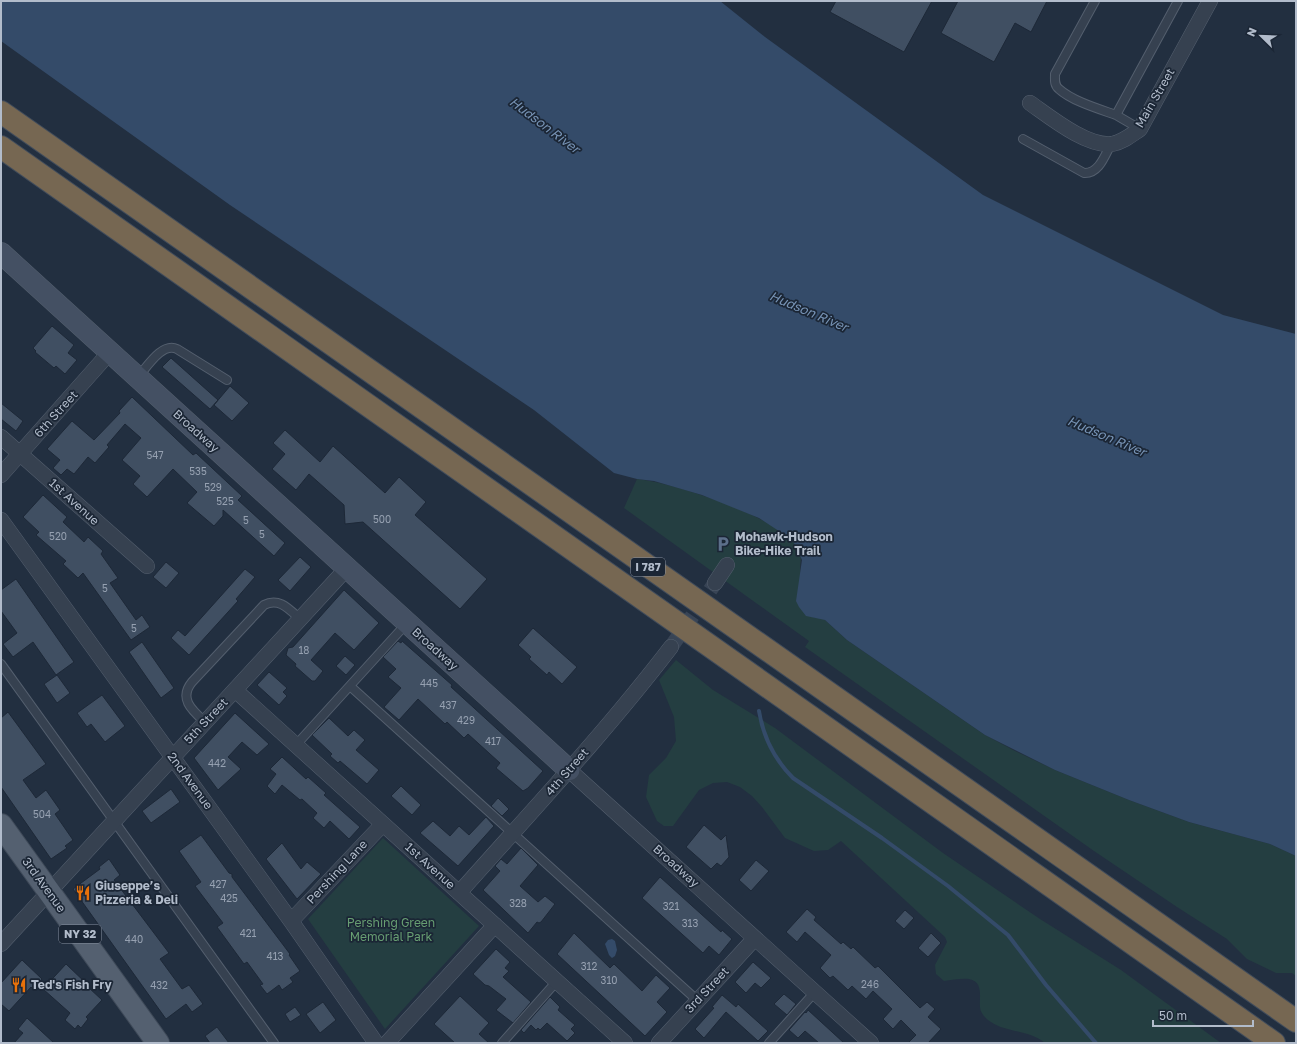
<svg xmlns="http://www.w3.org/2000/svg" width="1297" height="1044" viewBox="0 0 1297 1044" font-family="'Golos Text',sans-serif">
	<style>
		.green { fill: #243e41 }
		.water { fill: #344b69 }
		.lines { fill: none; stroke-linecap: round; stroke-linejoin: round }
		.stream { stroke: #344b69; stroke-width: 4 }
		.building { fill: #404f62; stroke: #1d2837 }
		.street-tunnel { stroke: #384455; stroke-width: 15; stroke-dasharray: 15 8; stroke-linecap: butt }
		.lane-casing { stroke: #545f6e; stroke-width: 10 }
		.street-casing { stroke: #545f6e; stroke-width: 16 }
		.secondary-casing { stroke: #545f6e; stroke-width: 22 }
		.primary-casing { stroke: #3f4a59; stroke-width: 24 }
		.highway-casing { stroke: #414c5b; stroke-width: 24 }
		.lane { stroke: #364150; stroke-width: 8 }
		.street { stroke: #364150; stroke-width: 15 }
		.secondary { stroke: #445063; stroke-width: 21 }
		.primary { stroke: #546070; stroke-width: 22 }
		.highway { stroke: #766752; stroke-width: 22 }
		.labels { text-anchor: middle; stroke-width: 3.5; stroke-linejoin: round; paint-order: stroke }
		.number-label { font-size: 10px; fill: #96a1b1 }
		.shield { fill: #1b2635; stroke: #858f9e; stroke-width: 1 }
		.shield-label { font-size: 11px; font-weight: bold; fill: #b2bccb }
		.street-label { font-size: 12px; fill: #b2bccb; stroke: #1b2635 }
		.poi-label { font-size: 12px; font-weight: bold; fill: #b2bccb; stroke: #1b2635; text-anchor: start }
		.park-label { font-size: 12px; fill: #679e72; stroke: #1b2635 }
		.water-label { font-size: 13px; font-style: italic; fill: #7793b5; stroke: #1b2635 }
	</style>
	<rect width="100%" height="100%" fill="#222f40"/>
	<path class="green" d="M 637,479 C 671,482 778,517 796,545 C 805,560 798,561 801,574 C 803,589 810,604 814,618 L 819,617 L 825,620 L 847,640 L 985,735 L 1015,751 L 1055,770 L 1129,800 L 1189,822 L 1270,844 L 1296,856 L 1296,976 L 1292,973 L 1276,973 L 1247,959 L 1227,939 L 1177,907 L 1094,851 L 805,647 L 809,641 L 624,508 Z
		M 676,660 L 713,690 L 775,728 L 943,853 L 1040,919 L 1121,970 L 1221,1043 L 1045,1043 C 1029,1030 1005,1032 991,1022 C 986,1019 980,1013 980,1007 C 979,997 984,982 969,979 C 962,978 952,980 944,981 L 936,974 L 935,965 L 947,942 L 945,937 L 841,841 L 828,850 L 814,851 L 785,838 L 762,807 L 752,796 L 740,787 L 727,782 L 713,783 L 699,790 L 673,826 L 664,826 L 657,821 L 646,797 L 649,775 L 666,758 L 676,741 L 674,717 L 659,680 Z
		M 383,838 L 479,926 L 385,1029 L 308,919 Z"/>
	<path class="water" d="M 1,1 L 720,1 L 765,37 L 983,195 L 1223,315 L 1296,334 L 1296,856 L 1270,844 L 1189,822 L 1129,800 L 1055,770 L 985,735 L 847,640 L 825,620 L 806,616 L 799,607 L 796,601 L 802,560 L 794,543 L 785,535 L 759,518 L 702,495 L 654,481 L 637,479 L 614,473 L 534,410 L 230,205 L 1,41 Z
		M 612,939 L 615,941 L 617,950 L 615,956 L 612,958 L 609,955 L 605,944 L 608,940 Z"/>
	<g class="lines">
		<path class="stream" d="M 759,711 C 763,736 775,760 793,778 L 882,838 L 948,886 L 1008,935 L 1046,985 L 1096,1043"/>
	</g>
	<path class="building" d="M 836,1 L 932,1 L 904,52 L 830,12 Z
		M 958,1 L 1047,1 L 1031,32 L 1015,23 L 994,62 L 941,33 Z
		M 52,326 L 74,345 L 68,353 L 77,360 L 65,374 L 56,366 L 54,368 L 35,352 L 36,351 L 33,348 Z
		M 171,358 L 218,400 L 210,409 L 162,367 Z
		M 230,386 L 249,403 L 232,421 L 214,405 Z
		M 132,397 L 193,455 L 196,453 L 242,496 L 238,500 L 285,543 L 274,556 L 223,510 L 223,516 L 214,526 L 187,503 L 197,492 L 173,469 L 147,497 L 133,484 L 140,476 L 122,460 L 141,438 L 125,424 L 107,445 L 109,447 L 95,463 L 88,457 L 74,474 L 67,469 L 61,475 L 53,468 L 60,460 L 47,449 L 72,421 L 94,440 L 120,413 L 119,411 Z
		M 1,403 L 23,421 L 16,431 L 1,419 Z
		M 285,430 L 320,462 L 333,446 L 385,493 L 399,477 L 426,502 L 415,515 L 487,579 L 460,609 L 363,522 L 345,524 L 344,505 L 309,474 L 296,490 L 272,469 L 285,454 L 273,443 Z
		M 43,495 L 67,517 L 63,522 L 84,542 L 88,537 L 103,551 L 101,554 L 118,578 L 110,583 L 136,620 L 142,615 L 150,627 L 131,640 L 83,573 L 78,578 L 63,564 L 66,561 L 36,535 L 39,532 L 23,517 Z
		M 300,557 L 311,567 L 290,591 L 278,580 Z
		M 166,562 L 179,573 L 166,588 L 153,577 Z
		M 245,569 L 255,577 L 236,599 L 238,601 L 189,655 L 171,638 L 178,630 L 185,636 Z
		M 16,579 L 74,662 L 56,675 L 33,642 L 13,657 L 3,644 L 17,633 L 1,611 L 1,590 Z
		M 344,590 L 379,623 L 354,650 L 335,633 L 311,660 L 323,671 L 315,681 L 312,681 L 295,666 L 296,664 L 286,655 L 288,648 L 293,647 Z
		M 533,628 L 577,667 L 562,684 L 549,672 L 547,675 L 529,659 L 531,657 L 518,645 Z
		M 398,641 L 401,643 L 402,641 L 452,685 L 451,687 L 543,771 L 528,788 L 523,791 L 496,768 L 500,763 L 468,734 L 464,738 L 447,722 L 445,724 L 418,699 L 399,720 L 384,707 L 401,688 L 388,677 L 396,669 L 383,657 Z
		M 142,642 L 174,688 L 161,698 L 129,652 Z
		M 345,656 L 355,665 L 346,675 L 336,666 Z
		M 269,672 L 287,688 L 283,692 L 287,696 L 279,705 L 257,685 Z
		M 57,675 L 70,693 L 57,703 L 44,684 Z
		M 102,695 L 125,726 L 105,742 L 91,724 L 87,727 L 77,713 Z
		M 8,712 L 46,764 L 23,780 L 36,798 L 46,790 L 60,810 L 55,814 L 73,840 L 65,846 L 67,848 L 51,859 L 1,787 L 1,718 Z
		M 235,713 L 269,744 L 257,755 L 242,742 L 228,757 L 241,769 L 218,790 L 194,758 Z
		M 329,718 L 348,736 L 354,730 L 365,740 L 356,750 L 379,770 L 367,784 L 340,761 L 338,763 L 330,756 L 332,754 L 312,735 Z
		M 282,757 L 306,779 L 308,777 L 326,793 L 324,795 L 360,827 L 349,839 L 330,821 L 324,828 L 313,818 L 317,813 L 302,799 L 300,800 L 282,785 L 275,794 L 267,786 L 276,774 L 270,769 Z
		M 401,786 L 421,805 L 412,815 L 391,796 Z
		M 171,789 L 180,802 L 151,823 L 142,811 Z
		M 498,798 L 509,809 L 502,816 L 491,806 Z
		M 486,817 L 494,826 L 458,866 L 420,833 L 433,821 L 450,836 L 459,826 L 469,835 Z
		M 704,825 L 721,840 L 726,835 L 729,857 L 721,866 L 717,863 L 711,869 L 686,847 Z
		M 201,835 L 229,873 L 232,874 L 232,877 L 290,954 L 289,955 L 300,971 L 290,978 L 293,982 L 282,990 L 279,985 L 267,994 L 260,985 L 263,984 L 247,962 L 244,964 L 217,927 L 223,923 L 195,886 L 201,882 L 179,851 Z
		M 282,843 L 301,869 L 307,862 L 321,874 L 297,899 L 266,859 Z
		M 521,848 L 538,865 L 520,886 L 538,902 L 545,896 L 555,904 L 541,922 L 539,923 L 537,922 L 528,933 L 483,890 L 500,871 L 495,866 L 501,859 L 507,864 Z
		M 109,859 L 120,875 L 114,880 L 169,953 L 160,959 L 182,989 L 189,985 L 203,1004 L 192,1012 L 186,1004 L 166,1019 L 73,889 L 100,869 L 99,867 Z
		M 756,860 L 769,871 L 751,891 L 739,880 Z
		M 660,877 L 721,932 L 722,930 L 732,939 L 719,955 L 709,946 L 703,953 L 642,898 Z
		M 807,909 L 816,917 L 814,920 L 841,944 L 843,942 L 851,949 L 853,947 L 875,968 L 878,966 L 920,1008 L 927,1002 L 935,1009 L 928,1017 L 941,1029 L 928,1043 L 908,1043 L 916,1035 L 901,1020 L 893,1029 L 883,1019 L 892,1009 L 873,991 L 866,999 L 852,986 L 848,990 L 833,976 L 830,978 L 820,968 L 831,955 L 805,932 L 797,942 L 786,932 Z
		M 905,910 L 914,918 L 904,929 L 895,921 Z
		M 574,933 L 610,968 L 614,964 L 642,991 L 656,975 L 670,988 L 657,1002 L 667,1012 L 645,1036 L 557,954 Z
		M 931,933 L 941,943 L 928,957 L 918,948 Z
		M 496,949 L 510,962 L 505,968 L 509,971 L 503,977 L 531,1002 L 513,1023 L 496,1010 L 506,999 L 489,986 L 485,985 L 473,974 Z
		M 22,960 L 42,979 L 33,989 L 31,987 L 9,1011 L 1,1004 L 1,983 Z
		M 753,962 L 771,978 L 761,988 L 755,983 L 746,993 L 735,982 Z
		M 66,964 L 89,986 L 88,987 L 102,1000 L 86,1017 L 88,1019 L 81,1028 L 78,1025 L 75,1029 L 65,1020 L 70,1013 L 43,989 Z
		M 784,994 L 796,1004 L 787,1015 L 774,1004 Z
		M 722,995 L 736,1007 L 738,1004 L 768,1031 L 758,1041 L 726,1012 L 704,1038 L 695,1029 L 714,1008 L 712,1007 Z
		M 460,996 L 489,1023 L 479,1034 L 489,1043 L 455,1043 L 434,1024 Z
		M 550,997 L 560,1007 L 558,1010 L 575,1025 L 571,1029 L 575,1033 L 567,1041 L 547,1023 L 540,1030 L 538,1028 L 536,1030 L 531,1025 L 524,1033 L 521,1030 Z
		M 323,1002 L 336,1020 L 320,1033 L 306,1014 Z
		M 295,1007 L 301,1015 L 290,1022 L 285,1014 Z
		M 808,1010 L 844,1043 L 819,1043 L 805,1031 L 798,1038 L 789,1030 L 805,1012 L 806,1013 Z
		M 27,1018 L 54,1043 L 14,1043 L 23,1033 L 18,1029 Z
		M 217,1027 L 229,1043 L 210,1043 L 205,1036 Z"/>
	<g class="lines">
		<path class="street-tunnel" d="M 671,647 L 715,583"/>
		<defs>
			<path id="lane" d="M 1095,1 L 1055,74 C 1055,80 1054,85 1059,89 C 1072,101 1099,109 1116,115
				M 1140,129 L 1116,115 L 1178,1
				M 1023,139 L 1084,173 C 1099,174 1105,155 1111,144
				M 138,377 C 147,367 162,342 177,349 L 227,380
				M 1,664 L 274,1043
				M 350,686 L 698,1001
				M 205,722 C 193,711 178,699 192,682 L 264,605 C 279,597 289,609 300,619
				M 296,745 L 407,623
				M 502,1043 L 557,981
				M 769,1043 L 815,992"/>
			<path id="street" d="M 1030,103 C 1050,117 1087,147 1112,144 C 1123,142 1131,135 1140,129 L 1210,1
				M 1,437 L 147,566
				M 1,475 L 110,352
				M 1,520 L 291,921 L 376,1043
				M 715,583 L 727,565
				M 235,690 L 625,1043
				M 569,770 L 871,1043
				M 459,893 C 531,812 605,733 671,647
				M 291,921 L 383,824
				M 1,944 L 347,568
				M 387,1043 L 495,925
				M 659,1043 L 755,938"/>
			<path id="secondary" d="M 1,253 L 569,770"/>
			<path id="primary" d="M 1,825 L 158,1043"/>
			<path id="highway" d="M 1,112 L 1296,1021
				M 1,147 L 1274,1043"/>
		</defs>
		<use href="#lane" class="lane-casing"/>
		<use href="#street" class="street-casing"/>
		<use href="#secondary" class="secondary-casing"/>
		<use href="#primary" class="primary-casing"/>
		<use href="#highway" class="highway-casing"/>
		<use href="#lane" class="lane"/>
		<use href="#street" class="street"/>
		<use href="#secondary" class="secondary"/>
		<use href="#primary" class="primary"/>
		<use href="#highway" class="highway"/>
	</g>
	<defs>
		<symbol id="parking-bare" viewBox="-9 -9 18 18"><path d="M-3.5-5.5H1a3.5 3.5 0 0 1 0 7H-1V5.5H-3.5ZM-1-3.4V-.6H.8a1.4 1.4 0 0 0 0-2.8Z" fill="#5c6f8a" stroke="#1b2635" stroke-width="2.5" paint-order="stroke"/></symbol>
		<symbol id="restaurant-bare" viewBox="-9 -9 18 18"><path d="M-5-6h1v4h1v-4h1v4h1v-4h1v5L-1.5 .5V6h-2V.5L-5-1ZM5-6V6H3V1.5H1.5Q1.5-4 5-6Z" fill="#e8710a" stroke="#1b2635" stroke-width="2.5" paint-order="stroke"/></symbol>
	</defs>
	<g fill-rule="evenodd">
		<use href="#parking-bare" x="712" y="533" width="22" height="22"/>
		<use href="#restaurant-bare" x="72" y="882" width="22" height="22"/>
		<use href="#restaurant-bare" x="8" y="974" width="22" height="22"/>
	</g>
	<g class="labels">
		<g class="number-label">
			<text x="155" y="459">547</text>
			<text x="198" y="475">535</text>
			<text x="213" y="491">529</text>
			<text x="225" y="505">525</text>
			<text x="382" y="523">500</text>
			<text x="246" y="524">5</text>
			<text x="262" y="538">5</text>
			<text x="58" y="540">520</text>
			<text x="105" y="592">5</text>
			<text x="134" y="632">5</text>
			<text x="304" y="654">18</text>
			<text x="429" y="687">445</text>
			<text x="448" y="709">437</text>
			<text x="466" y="724">429</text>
			<text x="493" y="745">417</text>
			<text x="217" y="767">442</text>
			<text x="42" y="818">504</text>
			<text x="218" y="888">427</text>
			<text x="229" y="902">425</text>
			<text x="518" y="907">328</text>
			<text x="671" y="910">321</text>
			<text x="690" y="927">313</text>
			<text x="248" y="937">421</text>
			<text x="134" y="943">440</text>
			<text x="275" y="960">413</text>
			<text x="589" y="970">312</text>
			<text x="609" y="984">310</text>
			<text x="870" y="988">246</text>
			<text x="159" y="989">432</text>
		</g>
		<g class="shield">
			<rect x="631" y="558" width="34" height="18" rx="3"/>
			<rect x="59" y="925" width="42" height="18" rx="3"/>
		</g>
		<g class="shield-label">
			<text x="648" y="571">I 787</text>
			<text x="80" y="938">NY 32</text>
		</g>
		<g class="street-label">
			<text transform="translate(1155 98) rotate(-60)" y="4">Main Street</text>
			<text transform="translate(56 414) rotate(-48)" y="4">6th Street</text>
			<text transform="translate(196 431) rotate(42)" y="4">Broadway</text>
			<text transform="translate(74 502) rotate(42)" y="4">1st Avenue</text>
			<text transform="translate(435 649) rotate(42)" y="4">Broadway</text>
			<text transform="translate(206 721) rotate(-47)" y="4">5th Street</text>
			<text transform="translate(567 772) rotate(-49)" y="4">4th Street</text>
			<text transform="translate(190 781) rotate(54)" y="4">2nd Avenue</text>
			<text transform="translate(430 866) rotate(42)" y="4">1st Avenue</text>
			<text transform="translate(676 866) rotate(42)" y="4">Broadway</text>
			<text transform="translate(337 872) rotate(-47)" y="4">Pershing Lane</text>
			<text transform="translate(44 885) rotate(54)" y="4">3rd Avenue</text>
			<text transform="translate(707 990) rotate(-47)" y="4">3rd Street</text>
		</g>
		<g class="poi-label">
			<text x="735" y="541">Mohawk-Hudson<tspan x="735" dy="14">Bike-Hike Trail</tspan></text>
			<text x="95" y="890">Giuseppe’s<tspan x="95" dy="14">Pizzeria &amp; Deli</tspan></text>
			<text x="31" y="989">Ted's Fish Fry</text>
		</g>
		<g class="park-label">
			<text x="391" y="927">Pershing Green<tspan x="391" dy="14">Memorial Park</tspan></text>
		</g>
		<g class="water-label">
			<text transform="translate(545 125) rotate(37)" y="5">Hudson River</text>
			<text transform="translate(809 311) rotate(23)" y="5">Hudson River</text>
			<text transform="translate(1107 436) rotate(23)" y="5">Hudson River</text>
		</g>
	</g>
	<rect width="1297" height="1044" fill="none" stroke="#b2bccb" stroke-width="4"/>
	<g transform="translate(1261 36) rotate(293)" stroke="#1b2635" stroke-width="3" paint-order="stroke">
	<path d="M0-3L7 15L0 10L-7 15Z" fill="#b2bccb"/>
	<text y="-6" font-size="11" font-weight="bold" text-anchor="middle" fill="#b2bccb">N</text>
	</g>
	<path d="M1153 1020v6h100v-6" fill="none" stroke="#b2bccb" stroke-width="2"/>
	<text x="1159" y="1020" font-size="12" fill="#b2bccb" stroke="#1b2635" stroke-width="3" paint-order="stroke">50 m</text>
</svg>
